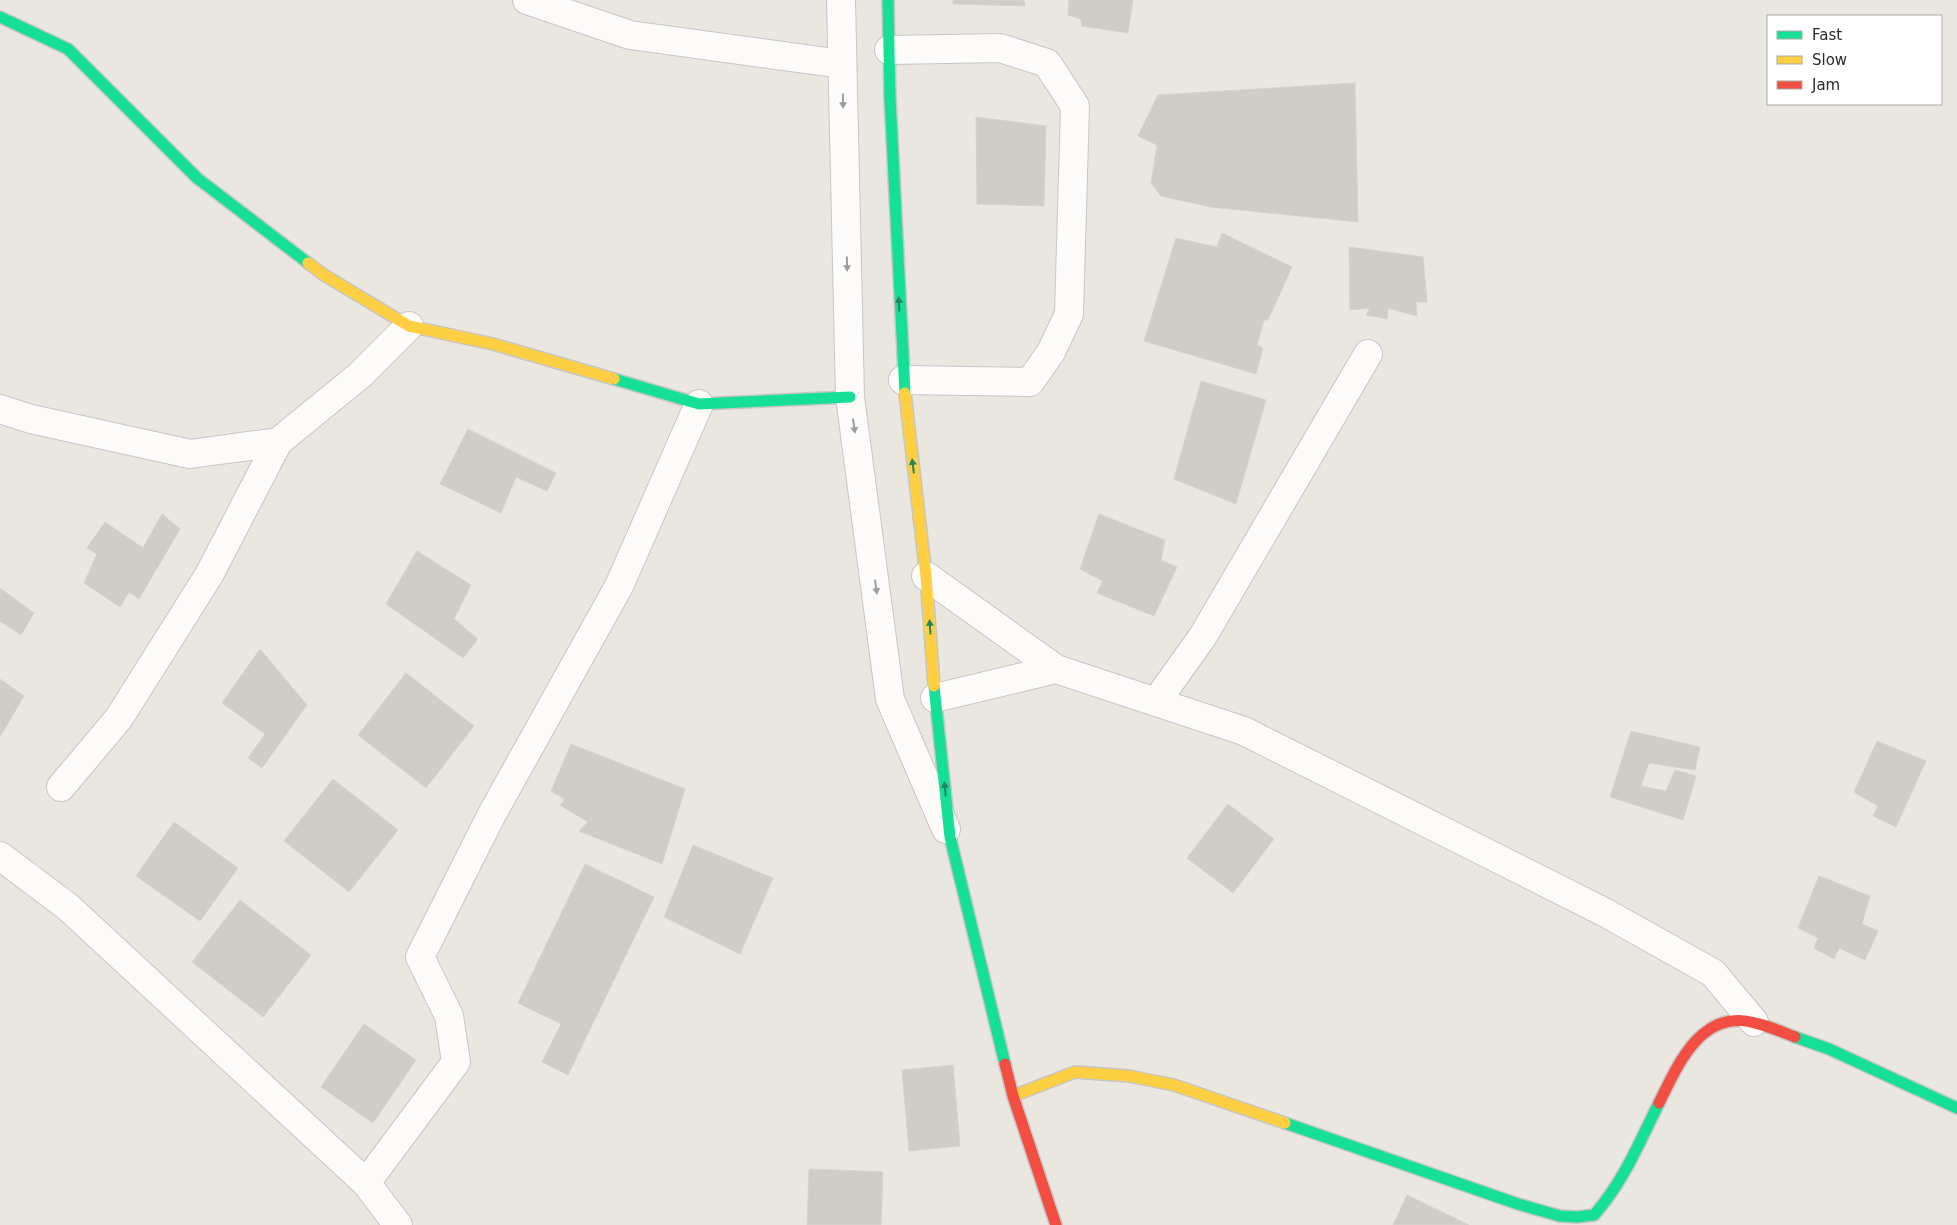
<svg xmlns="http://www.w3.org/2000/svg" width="1957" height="1225" viewBox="0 0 1957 1225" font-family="'DejaVu Sans',sans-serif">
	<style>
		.building { fill: #cecdc7; stroke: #d5d3cc }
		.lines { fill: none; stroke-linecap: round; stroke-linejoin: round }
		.street-casing { stroke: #c7c6c6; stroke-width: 30 }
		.fast-casing { stroke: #c7c6c6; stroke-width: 14 }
		.slow-casing { stroke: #c7c6c6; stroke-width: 14 }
		.jam-casing { stroke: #c7c6c6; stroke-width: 14 }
		.street { stroke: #fcfbfa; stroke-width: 28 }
		.fast { stroke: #16e098; stroke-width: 11 }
		.slow { stroke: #ffcf43; stroke-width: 11 }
		.jam { stroke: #f24e42; stroke-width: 11 }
		.oneway { fill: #9e9d9d }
		.oneway2 { fill: #208662 }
	</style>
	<rect width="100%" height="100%" fill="#eae7e0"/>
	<path class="building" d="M 953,0 L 1024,0 L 1025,6 L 953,4 Z
		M 1069,0 L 1133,0 L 1128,33 L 1082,26 L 1081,19 L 1068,15 Z
		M 1355,83 L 1358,222 L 1210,207 L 1161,196 L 1151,183 L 1157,145 L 1138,136 L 1158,95 Z
		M 976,117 L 1046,126 L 1044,206 L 977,204 Z
		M 1222,233 L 1292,267 L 1268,320 L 1264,320 L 1257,345 L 1263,348 L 1256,374 L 1144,341 L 1176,238 L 1217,247 Z
		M 1349,247 L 1423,257 L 1427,302 L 1416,302 L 1417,316 L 1388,308 L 1387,319 L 1366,315 L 1370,308 L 1350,310 Z
		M 1201,381 L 1266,400 L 1236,504 L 1174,479 Z
		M 468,429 L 556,473 L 547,491 L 516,477 L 501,513 L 440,484 Z
		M 162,514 L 180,529 L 139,599 L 129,592 L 120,607 L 84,583 L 97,554 L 87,548 L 105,522 L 143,548 Z
		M 1099,514 L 1165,540 L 1161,560 L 1177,567 L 1154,616 L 1097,593 L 1103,581 L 1080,569 Z
		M 417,551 L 471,585 L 454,619 L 478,639 L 463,658 L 386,604 Z
		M 0,588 L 34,613 L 21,635 L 0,621 Z
		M 260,649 L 307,705 L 262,768 L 248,758 L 265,734 L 222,703 Z
		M 406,673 L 474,726 L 426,788 L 358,735 Z
		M 0,679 L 24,696 L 0,737 Z
		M 1631,731 L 1700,747 L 1695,770 L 1649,763 L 1641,786 L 1666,791 L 1675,770 L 1696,776 L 1683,820 L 1610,797 Z
		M 1877,741 L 1926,761 L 1896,827 L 1873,816 L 1878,806 L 1854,792 Z
		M 571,744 L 685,789 L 662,864 L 579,831 L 588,822 L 560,805 L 565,799 L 551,791 Z
		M 333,779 L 398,830 L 349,892 L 284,841 Z
		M 1228,804 L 1274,839 L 1233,893 L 1187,858 Z
		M 174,822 L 238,868 L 200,921 L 136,876 Z
		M 693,845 L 773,878 L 740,954 L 664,917 Z
		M 585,864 L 654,897 L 568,1075 L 542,1062 L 561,1024 L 518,1003 Z
		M 1819,876 L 1870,896 L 1862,924 L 1878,931 L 1865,960 L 1839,948 L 1834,959 L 1814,948 L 1818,938 L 1798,928 Z
		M 240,900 L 311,955 L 263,1017 L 192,962 Z
		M 364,1024 L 416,1060 L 373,1123 L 321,1087 Z
		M 953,1065 L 960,1146 L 909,1151 L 902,1070 Z
		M 809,1169 L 883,1172 L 881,1225 L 807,1225 Z
		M 1407,1195 L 1469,1225 L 1393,1225 Z"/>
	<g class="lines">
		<defs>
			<path id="street" d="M 527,0 L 630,35 L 842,64
				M 841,0 L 850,397 L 890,699 L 946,829
				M 889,50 L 1000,48 L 1047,63 L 1075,106 L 1069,314 L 1051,352 L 1030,382 L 903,380
				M 0,409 L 31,419 L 190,454 L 278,442 L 360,375 L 409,326
				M 926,576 L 1056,669
				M 935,698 L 1056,669 L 1244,731 L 1604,912 L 1713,973 L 1754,1022
				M 1156,702 L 1203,636 L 1368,354
				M 61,787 L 119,718 L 209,575 L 278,442
				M 0,856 L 68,907 L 366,1183 L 398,1225
				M 366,1183 L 456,1062 L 449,1016 L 420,957 L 492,814 L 619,586 L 699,404"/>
			<path id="fast" d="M 888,0 L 890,98 L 905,393
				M 0,17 L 68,49 L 197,178 L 308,263
				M 614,379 L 699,404 L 850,397
				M 934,686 L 950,837 L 1005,1064
				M 1795,1037 L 1829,1049 L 1957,1108
				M 1285,1123 L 1518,1204 L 1560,1216 L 1577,1217 L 1594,1215 C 1623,1183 1640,1141 1659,1103"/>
			<path id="slow" d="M 308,263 L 324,275 L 409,326 L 493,344 L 614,379
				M 905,393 L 926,576 L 934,686
				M 1013,1096 L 1075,1072 L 1129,1076 L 1174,1085 L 1285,1123"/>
			<path id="jam" d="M 1005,1064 L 1013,1096 L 1056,1225
				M 1659,1103 C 1678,1064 1702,1008 1755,1023 C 1769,1026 1782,1032 1795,1037"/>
		</defs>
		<use href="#street" class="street-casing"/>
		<use href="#fast" class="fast-casing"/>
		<use href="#slow" class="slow-casing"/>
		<use href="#jam" class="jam-casing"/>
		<use href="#street" class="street"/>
		<use href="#fast" class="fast"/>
		<use href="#slow" class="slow"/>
		<use href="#jam" class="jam"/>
	</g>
	<defs><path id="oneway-solid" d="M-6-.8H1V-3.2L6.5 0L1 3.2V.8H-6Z" transform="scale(1.25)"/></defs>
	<g class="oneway">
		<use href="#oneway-solid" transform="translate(843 101) rotate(89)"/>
		<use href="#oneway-solid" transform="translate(847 264) rotate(89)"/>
		<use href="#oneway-solid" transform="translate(854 426) rotate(82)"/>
		<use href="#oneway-solid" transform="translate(876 587) rotate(82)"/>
	</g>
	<g class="oneway2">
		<use href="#oneway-solid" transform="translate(899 304) rotate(-93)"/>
		<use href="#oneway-solid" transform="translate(913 466) rotate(-97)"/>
		<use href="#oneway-solid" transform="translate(930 627) rotate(-94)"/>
		<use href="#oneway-solid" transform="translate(945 789) rotate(-96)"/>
	</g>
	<rect x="1767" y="15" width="175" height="90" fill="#ffffff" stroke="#aaaaaa"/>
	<rect x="1777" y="31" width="25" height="8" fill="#16e098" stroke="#aaaaaa"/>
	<text x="1812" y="40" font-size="15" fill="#2b2b2b">Fast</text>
	<rect x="1777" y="56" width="25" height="8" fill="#ffcf43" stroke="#aaaaaa"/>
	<text x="1812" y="65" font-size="15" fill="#2b2b2b">Slow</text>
	<rect x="1777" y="81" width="25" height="8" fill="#f24e42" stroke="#aaaaaa"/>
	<text x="1812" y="90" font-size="15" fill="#2b2b2b">Jam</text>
</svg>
